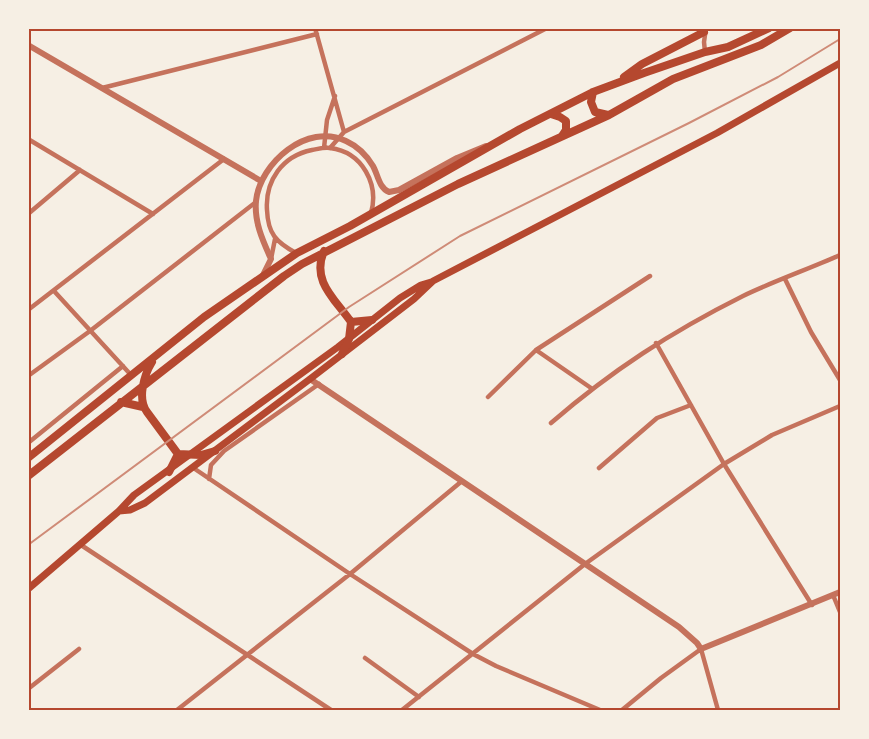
<svg xmlns="http://www.w3.org/2000/svg" width="869" height="739" viewBox="0 0 869 739" font-family="Ubuntu,sans-serif">
	<style>
		.lines { fill: none; stroke-linecap: round; stroke-linejoin: round }
		.minor { stroke: #c5725c; stroke-width: 4.5 }
		.tertiary { stroke: #c5725c; stroke-width: 6 }
		.secondary { stroke: #b5482f; stroke-width: 7 }
		.primary { stroke: #b5482f; stroke-width: 8 }
		.rail { stroke: #cf8b77; stroke-width: 2 }
		.neatline { fill: none; stroke: #b5482f; stroke-width: 2 }
	</style>
	<rect width="100%" height="100%" fill="#f6efe4"/>
	<g class="lines">
		<path class="minor" d="M 315,28 L 344,132
			M 705,52 L 704,42 L 706,28
			M 102,88 L 317,34
			M 28,139 L 153,214
			M 324,148 L 327,120 L 335,96
			M 330,148 L 344,132 L 547,28
			M 28,214 L 80,170
			M 296,253 C 276,242 268,234 267,210 C 265,181 282,156 312,150 C 318,149 324,147 330,148 C 363,152 379,185 371,213
			M 271,259 L 275,239
			M 785,279 L 811,332 L 840,380
			M 54,291 L 131,375
			M 28,310 L 224,159
			M 656,343 L 724,464 L 812,605
			M 536,350 L 650,276
			M 28,376 L 90,331 L 256,202
			M 488,397 L 536,350 L 591,388
			M 551,423 C 611,371 671,332 743,296 C 774,281 809,269 840,255
			M 28,443 L 123,366
			M 192,467 L 350,574 L 473,654 L 496,666 L 600,710
			M 599,468 L 657,418 L 691,405
			M 209,479 L 211,465 L 224,451 L 319,384
			M 81,545 L 331,710
			M 833,595 L 840,612
			M 365,658 L 419,697
			M 28,689 L 79,649
			M 177,710 L 350,574 L 462,481
			M 402,710 L 585,564 L 724,464 L 772,435 L 840,406
			M 622,710 L 661,678 L 701,649 L 718,710"/>
		<path class="tertiary" d="M 28,45 L 261,181
			M 263,275 L 271,259 C 263,241 254,222 256,201 C 260,163 307,122 346,141 C 357,146 367,156 373,166 C 378,175 379,188 389,192 L 399,190 L 457,158 L 486,146
			M 310,379 L 679,627 L 697,643 L 701,649 L 840,592"/>
		<path class="secondary" d="M 119,511 L 130,510 L 145,503 L 310,379 L 414,299 L 433,281 L 717,133 L 840,63
			M 28,589 L 119,511 L 134,495 L 338,347 L 400,298 L 421,285 L 431,282"/>
		<path class="primary" d="M 624,77 L 642,64 L 704,32
			M 593,92 L 591,102 L 595,112 L 608,115
			M 551,114 L 560,117 L 566,121 L 566,130 L 562,136
			M 324,251 C 311,281 335,299 351,322 L 349,339 L 342,354
			M 351,322 L 372,320
			M 152,362 C 144,375 137,399 147,412 L 178,454 L 201,455 L 215,451
			M 121,402 L 143,407
			M 28,458 L 204,317 L 297,253 L 350,226 L 520,129 L 593,92 L 644,73 L 705,52 L 728,47 L 769,28
			M 169,472 L 178,454
			M 28,476 L 284,276 L 302,264 L 458,184 L 609,115 L 673,79 L 761,45 L 790,28"/>
		<path class="rail" d="M 28,545 L 349,307 L 460,236 L 689,123 L 778,77 L 840,39"/>
	</g>
	<rect width="869" height="739" fill="none" stroke="#f6efe4" stroke-width="60"/>
	<rect x="30" y="30" width="809" height="679" class="neatline"/>
</svg>
